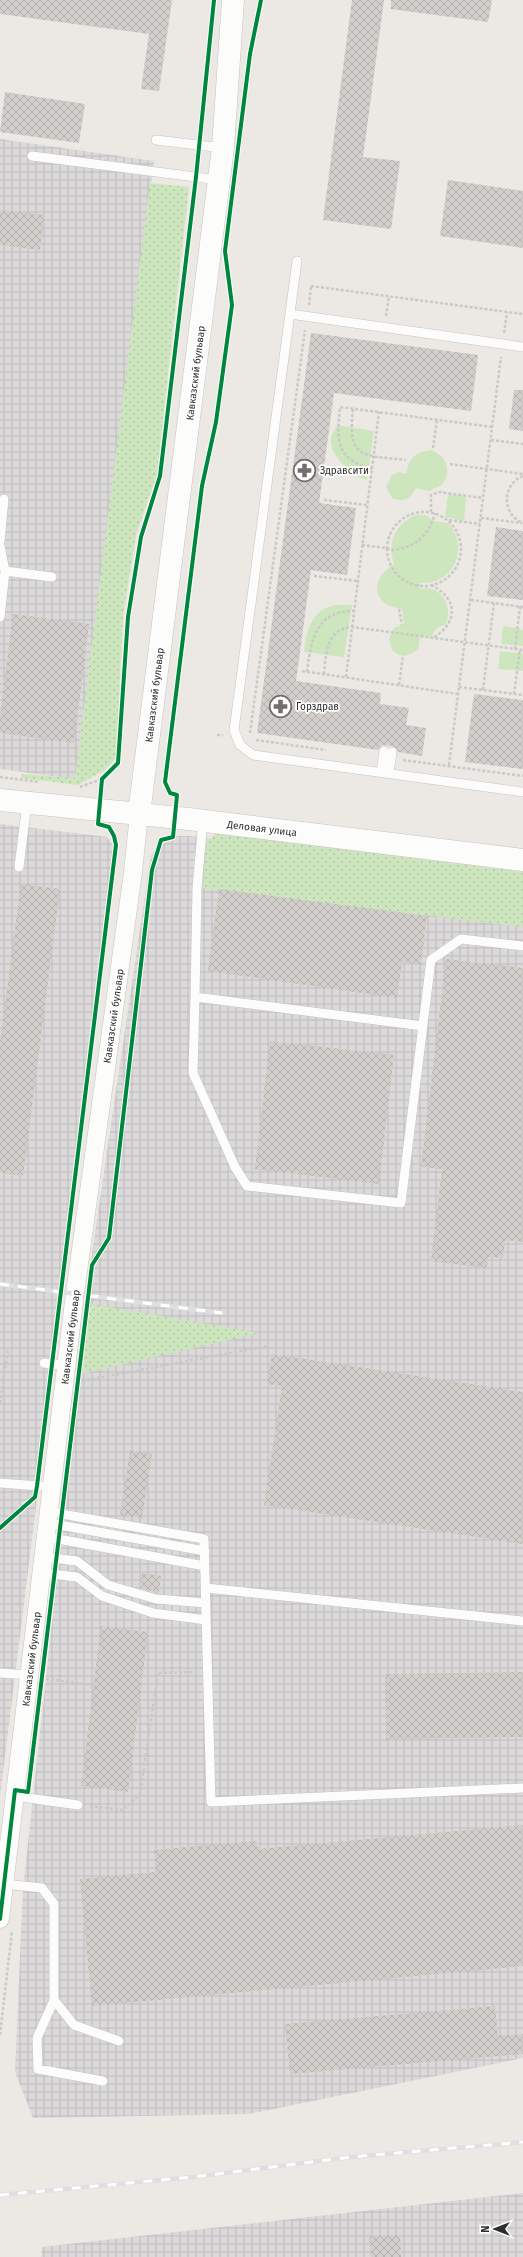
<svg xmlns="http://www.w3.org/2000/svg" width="523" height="2257" viewBox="0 0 523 2257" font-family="'Fira Sans',sans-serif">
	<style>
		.industrial { fill: url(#industrial-grid) }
		.grass { fill: url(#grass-dots) }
		.park { fill: #cee6be }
		.building { fill: url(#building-cross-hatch) }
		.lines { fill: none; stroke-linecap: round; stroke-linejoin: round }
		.lane-casing { stroke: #c5c4c5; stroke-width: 10 }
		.street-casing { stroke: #c5c4c5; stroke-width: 19 }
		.secondary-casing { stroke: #c5c4c5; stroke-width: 23 }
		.path { stroke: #c9c9c8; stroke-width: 2.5; stroke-dasharray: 3 2; stroke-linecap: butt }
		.lane { stroke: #fcfcfb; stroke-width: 9 }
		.street { stroke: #fcfcfb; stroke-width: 18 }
		.secondary { stroke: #fcfcfb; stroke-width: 22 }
		.rail-casing { stroke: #dfdfe1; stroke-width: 4.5 }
		.rail { stroke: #fff; stroke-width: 3; stroke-dasharray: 9; stroke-linecap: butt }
		.cycleway-casing { stroke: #fff; stroke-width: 6 }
		.cycleway { stroke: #00873e; stroke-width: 4 }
		.labels { text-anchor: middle; stroke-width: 3.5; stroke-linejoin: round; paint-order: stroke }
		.street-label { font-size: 10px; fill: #2e2e2e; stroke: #fff }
		.poi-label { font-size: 10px; fill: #2e2e2e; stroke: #fff; text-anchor: start }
	</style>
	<defs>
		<pattern id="industrial-grid" width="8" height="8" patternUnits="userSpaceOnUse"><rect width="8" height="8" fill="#dcd9db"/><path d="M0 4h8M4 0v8" fill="none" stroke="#bdbbbc"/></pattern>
		<pattern id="grass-dots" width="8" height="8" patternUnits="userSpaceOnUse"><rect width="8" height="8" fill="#cee6be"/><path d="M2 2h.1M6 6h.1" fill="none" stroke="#b1c6a4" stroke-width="1.8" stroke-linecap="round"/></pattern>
		<pattern id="building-cross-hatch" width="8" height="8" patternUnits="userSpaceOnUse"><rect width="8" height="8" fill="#d1cecb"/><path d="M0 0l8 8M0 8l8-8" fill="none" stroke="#b4b1af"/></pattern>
	</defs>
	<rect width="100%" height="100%" fill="#ece8e4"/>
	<path class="industrial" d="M 0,139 L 154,161 L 75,779 L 0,769 Z
		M 0,824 L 107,837 L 114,847 L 117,856 L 0,1796 Z
		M 172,836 L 190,836 L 523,877 L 523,2058 L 249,2114 L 33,2118 L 15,2072 L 23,1889 L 93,1246 L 151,855 Z
		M 523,2193 L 523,2257 L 41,2257 L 42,2247 Z"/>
	<path class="grass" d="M 150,183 L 189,187 L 157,474 L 136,535 L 123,617 L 116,758 L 105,770 L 78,785 L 21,778 L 22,774 L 75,778 Z
		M 216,833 L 523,872 L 523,927 L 203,888 L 206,843 Z
		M 90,1304 L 259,1333 L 80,1374 Z"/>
	<path class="park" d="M 337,425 L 374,431 L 367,480 C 354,477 332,458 331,443 C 330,436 334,431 337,425 Z
		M 431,450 C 447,456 452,471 442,485 L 429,491 L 416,488 C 410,499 405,503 392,498 L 386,487 L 392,475 L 399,472 L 407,474 C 407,459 417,451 431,450 Z
		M 448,494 L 466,496 L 464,521 L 445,517 Z
		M 416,515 L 426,515 L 434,521 L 448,523 C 471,548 453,585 420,583 L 420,589 C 442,584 453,607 446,624 L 437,628 L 431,637 L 420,636 L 418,649 C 409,657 401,658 392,650 L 389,639 L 394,628 L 404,624 L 402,609 C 372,606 369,579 394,564 C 387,542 394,525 416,515 Z
		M 337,605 L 352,605 L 344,657 L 304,652 C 306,630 312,608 337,605 Z
		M 503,626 L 519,628 L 523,630 L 523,646 L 501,644 Z
		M 500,651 L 523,654 L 523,671 L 498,669 Z"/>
	<path class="building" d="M 0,0 L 172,0 L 159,91 L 141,89 L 149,34 L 0,14 Z
		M 352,0 L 384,0 L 363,157 L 400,161 L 391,229 L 323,220 Z
		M 391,0 L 492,0 L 488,22 L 391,9 Z
		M 5,92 L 85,104 L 79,143 L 0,132 Z
		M 448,180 L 523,191 L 523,248 L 440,236 Z
		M 0,210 L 44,215 L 40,250 L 0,245 Z
		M 311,333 L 478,355 L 471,411 L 334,393 L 319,503 L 356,508 L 347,575 L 311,570 L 296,681 L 381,693 L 380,704 L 409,708 L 406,725 L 426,728 L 422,756 L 398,752 L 396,748 L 392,746 L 382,745 L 378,750 L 257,733 Z
		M 514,390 L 523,390 L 523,431 L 509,429 Z
		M 496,527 L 523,531 L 523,600 L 487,596 Z
		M 13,614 L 89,624 L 74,743 L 0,733 L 0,717 Z
		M 474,694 L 523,700 L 523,769 L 465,762 Z
		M 21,884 L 60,889 L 23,1176 L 0,1173 L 0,1043 Z
		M 219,889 L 427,916 L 421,964 L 402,962 L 397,998 L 208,971 Z
		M 446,959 L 523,968 L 523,1242 L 505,1240 L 503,1258 L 488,1257 L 487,1268 L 431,1261 L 442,1169 L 421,1167 Z
		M 270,1041 L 394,1055 L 379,1184 L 255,1169 Z
		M 272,1354 L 523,1392 L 523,1544 L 264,1505 L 282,1386 L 267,1384 Z
		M 130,1450 L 152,1454 L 142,1518 L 120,1515 Z
		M 142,1573 L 161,1576 L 159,1593 L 140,1588 Z
		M 101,1626 L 148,1632 L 128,1792 L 81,1786 Z
		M 523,1672 L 523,1737 L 386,1739 L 385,1674 Z
		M 523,1825 L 523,1966 L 92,2006 L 80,1879 L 156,1872 L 154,1850 L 257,1841 L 258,1849 Z
		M 495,2006 L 498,2036 L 523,2034 L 523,2054 L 290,2074 L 285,2024 Z
		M 400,2235 L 401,2257 L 371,2257 L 369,2237 Z"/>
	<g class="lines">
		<defs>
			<path id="lane" d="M 156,140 L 223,148
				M 32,156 L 219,180
				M 297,261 L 234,730 L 240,745 L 253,755 L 523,792
				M 290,314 L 523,347
				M 0,541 L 4,499
				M 0,546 L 5,571 L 0,617
				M 5,571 L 52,577
				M 381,772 L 384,751
				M 389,773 L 392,752
				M 19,867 L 27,803
				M 195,997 L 197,888 L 203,820
				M 423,1026 L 195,997 L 193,1073 L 235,1167 L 247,1186 L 401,1203 L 431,960 L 461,939 L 523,946
				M 44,1363 L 67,1366
				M 0,1483 L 53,1487
				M 50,1512 L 204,1539 L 211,1802 L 523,1788
				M 48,1523 L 205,1551
				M 47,1537 L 205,1566
				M 44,1557 L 77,1561 L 108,1585 L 156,1599 L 206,1603
				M 42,1573 L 77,1577 L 102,1596 L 153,1613 L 206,1620
				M 206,1588 L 523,1621
				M 0,1673 L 30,1675
				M 14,1796 L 78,1805
				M 4,1884 L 42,1888 L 54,1904 L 54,2000 L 74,2025 L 119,2041
				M 54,2000 L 37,2038 L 38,2069 L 103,2081"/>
			<path id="street" d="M 0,1919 L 75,1293 L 133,872 L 139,814"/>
			<path id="secondary" d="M 0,800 L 189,819 L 523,860
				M 139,814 L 223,148 L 233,0"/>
		</defs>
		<use href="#lane" class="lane-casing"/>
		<use href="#street" class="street-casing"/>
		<use href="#secondary" class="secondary-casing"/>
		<path class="path" d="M 251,52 L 261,0
			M 311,286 L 523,314
			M 309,305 L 311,286
			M 386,316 L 389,296
			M 504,333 L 507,312
			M 353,409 C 347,460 363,455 406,460
			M 491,440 L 523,444
			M 433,448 L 437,420
			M 450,464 L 523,474
			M 372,469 C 335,459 337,440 340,407 L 492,427
			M 523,476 C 502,484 501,514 523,523
			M 324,500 L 367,505
			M387 549a37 37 0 1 1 74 0a37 37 0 1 1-74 0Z
			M 431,512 L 431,495 L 439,492 L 483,498
			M 481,518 L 522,523
			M 449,520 L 480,524
			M 362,545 L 387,548 L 390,550 C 414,549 429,536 435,513
			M 314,576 L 358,581
			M 431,585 C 458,598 459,622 433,638
			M 471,600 L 523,607
			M 399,609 L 402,625
			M 515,649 L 520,606
			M 302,671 L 458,694
			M 307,672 C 311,641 315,611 354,611
			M 324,674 C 326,654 326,629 352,627 L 523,650
			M 346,677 L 379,412
			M 399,685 L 403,655
			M 459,687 L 523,695
			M 483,690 L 494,603
			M 514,694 L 520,649
			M 250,733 L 305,330
			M 217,735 L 223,735
			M 256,740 L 326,750
			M 403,760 L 523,776
			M 449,765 L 501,357
			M 167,769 C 165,781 163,791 177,795
			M 0,777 L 39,782
			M 80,787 L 102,779 L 118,763
			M 112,832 L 116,845 L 113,865 L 116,865
			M 152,870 L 161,840 L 169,838
			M 82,1381 L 267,1346
			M 0,1403 L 8,1350
			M 46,1679 L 94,1685
			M 90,1806 L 123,1810 L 140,1794 L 158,1673 L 194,1672
			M 0,2035 L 12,1931"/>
		<use href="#lane" class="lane"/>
		<use href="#street" class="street"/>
		<use href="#secondary" class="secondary"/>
		<defs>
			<path id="rail" d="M 0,1284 L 222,1313
				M 0,2195 L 193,2177 L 351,2157 L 523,2142"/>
		</defs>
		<use href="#rail" class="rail-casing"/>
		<use href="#rail" class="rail"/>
		<defs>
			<path id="cycleway" d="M 0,1528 L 35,1497 L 37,1486 L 116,845 L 114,836 L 109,827 L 98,824 L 102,779 L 118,763 L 128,617 L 141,537 L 160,476 L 196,177 L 214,0
				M 0,1919 L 15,1790 L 28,1792 L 92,1265 L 109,1238 L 152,870 L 161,840 L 173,837 L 177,795 L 170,793 L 165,782 L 202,486 L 216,422 L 232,305 L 225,251 L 250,54 L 261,0"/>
		</defs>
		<use href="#cycleway" class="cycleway-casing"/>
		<use href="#cycleway" class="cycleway"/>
	</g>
	<defs>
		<symbol id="pharmacy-ring" viewBox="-11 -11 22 22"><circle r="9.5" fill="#fff" stroke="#706f6e" stroke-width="1.5"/><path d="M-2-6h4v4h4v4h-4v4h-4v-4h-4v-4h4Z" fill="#706f6e"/></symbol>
	</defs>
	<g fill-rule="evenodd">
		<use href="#pharmacy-ring" x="292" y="458" width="25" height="25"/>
		<use href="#pharmacy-ring" x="268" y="694" width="25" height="25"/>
	</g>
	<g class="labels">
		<g class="street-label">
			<text transform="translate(195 373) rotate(-83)" y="4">Кавказский бульвар</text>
			<text transform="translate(154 695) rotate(-83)" y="4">Кавказский бульвар</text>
			<text transform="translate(262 828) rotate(7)" y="4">Деловая улица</text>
			<text transform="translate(113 1016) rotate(-82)" y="4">Кавказский бульвар</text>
			<text transform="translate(70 1337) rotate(-83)" y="4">Кавказский бульвар</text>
			<text transform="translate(31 1659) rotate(-83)" y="4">Кавказский бульвар</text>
		</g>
		<g class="poi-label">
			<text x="320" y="474">Здравсити</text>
			<text x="296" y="710">Горздрав</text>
		</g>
	</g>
	<g transform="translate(495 2229) rotate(270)" stroke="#ffffff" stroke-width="3" paint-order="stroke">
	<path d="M0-3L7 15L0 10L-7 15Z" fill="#2e2e2e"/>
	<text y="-6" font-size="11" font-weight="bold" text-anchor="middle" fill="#2e2e2e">N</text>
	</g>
</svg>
